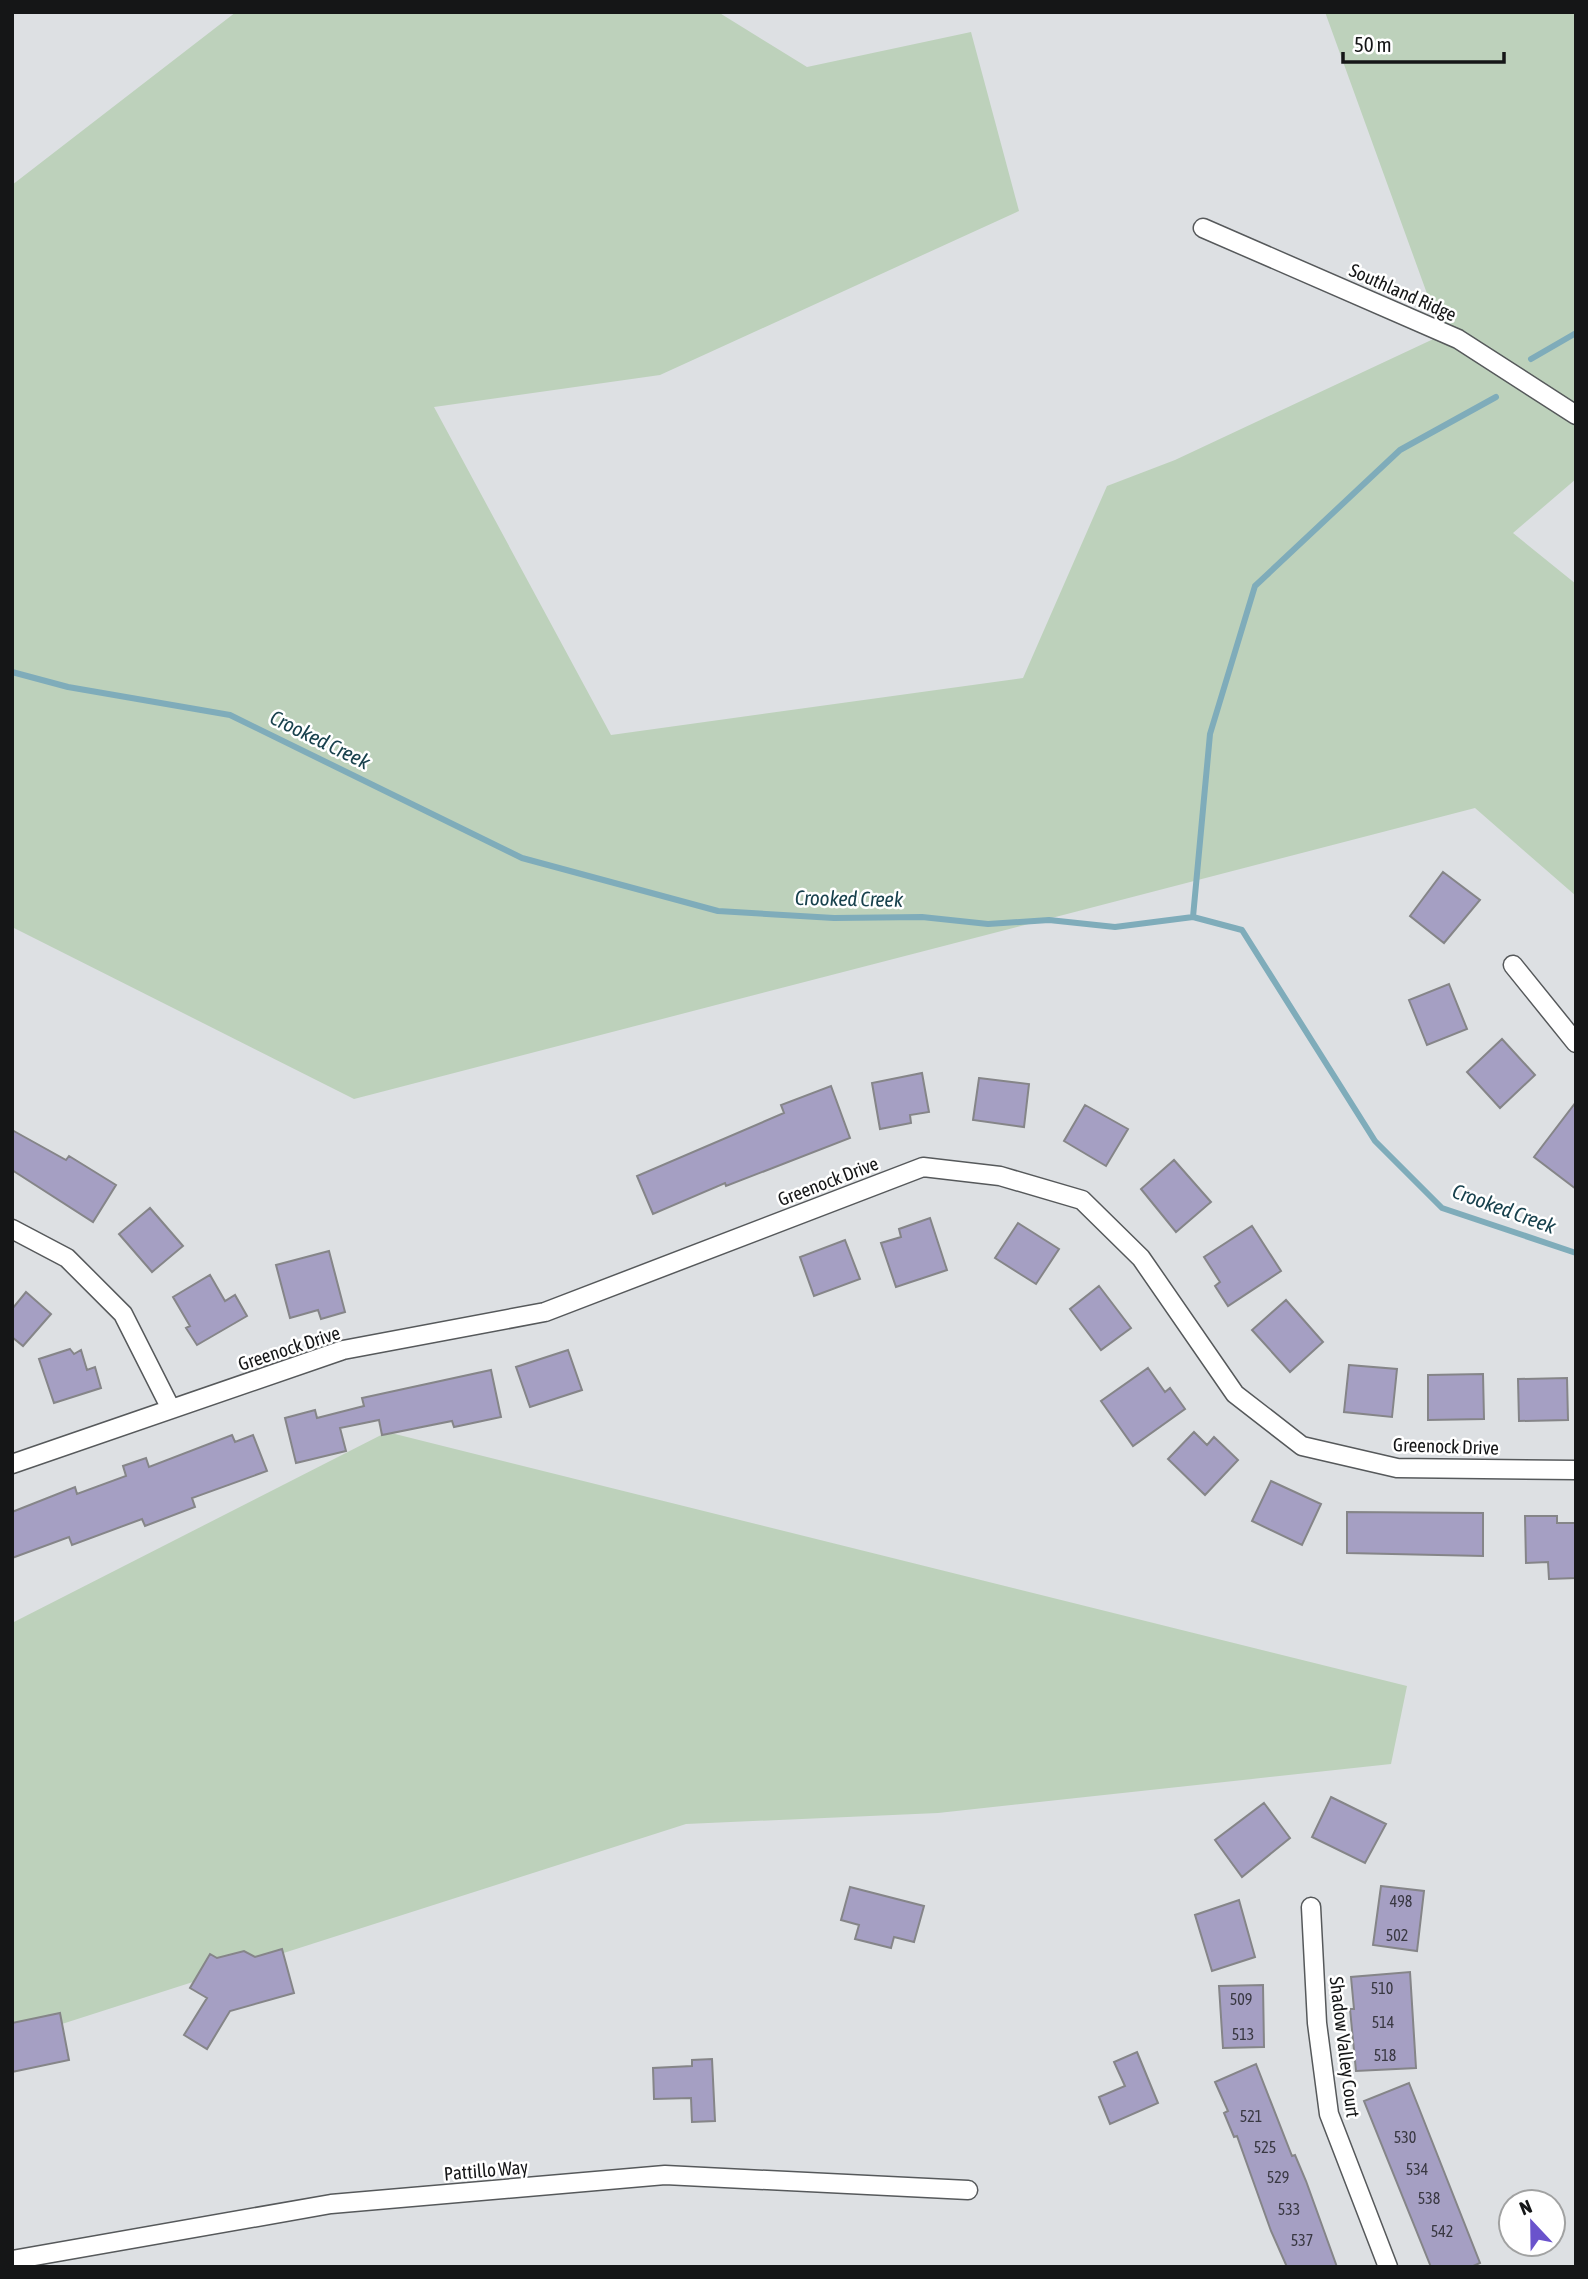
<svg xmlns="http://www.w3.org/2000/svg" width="1588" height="2279" viewBox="0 0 1588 2279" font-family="'Asap Condensed',sans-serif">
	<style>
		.green { fill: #bdd1bb }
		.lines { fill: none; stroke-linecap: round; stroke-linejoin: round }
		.stream { stroke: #7facba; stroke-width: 6 }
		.building { fill: #a59fc3; stroke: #858588; stroke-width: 2 }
		.minor-casing { stroke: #56595b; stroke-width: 21 }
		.minor { stroke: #fff; stroke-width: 18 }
		.labels { text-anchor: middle; stroke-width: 5; stroke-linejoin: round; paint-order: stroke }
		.number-label { font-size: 16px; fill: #393842 }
		.street-label { font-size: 19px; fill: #151617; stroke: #fff }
		.water-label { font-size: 21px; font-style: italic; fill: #18414d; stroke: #fff }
	</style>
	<rect width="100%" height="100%" fill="#dde0e3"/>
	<path class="green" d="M 236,12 L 718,12 L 807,67 L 971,32 L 1019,211 L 660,375 L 434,407 L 611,735 L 1023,678 L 1107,486 L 1175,460 L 1442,335 L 1325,12 L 1576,12 L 1576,479 L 1513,533 L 1576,584 L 1576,896 L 1475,808 L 354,1099 L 12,927 L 12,185 Z
		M 387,1432 L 1407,1686 L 1391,1764 L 938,1813 L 686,1824 L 12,2040 L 12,1623 Z"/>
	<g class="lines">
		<path class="stream" d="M 1531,359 L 1576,333
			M 12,672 L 68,687 L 230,715 L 522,858 L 718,911 L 834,918 L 922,917 L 988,924 L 1049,920 L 1115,927 L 1193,917 L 1242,930 L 1375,1141 L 1442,1208 L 1576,1253
			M 1193,917 L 1210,734 L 1255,586 L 1400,450 L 1496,397"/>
	</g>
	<path class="building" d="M 1443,872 L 1480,900 L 1444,943 L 1410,916 Z
		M 1449,984 L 1467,1029 L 1427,1045 L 1409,1000 Z
		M 1502,1039 L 1535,1075 L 1500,1108 L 1467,1072 Z
		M 922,1073 L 929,1112 L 910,1115 L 911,1123 L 880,1129 L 872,1083 Z
		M 979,1078 L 1029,1084 L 1024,1127 L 973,1120 Z
		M 831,1086 L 850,1138 L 726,1186 L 725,1183 L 653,1214 L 637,1176 L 784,1113 L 781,1105 Z
		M 1576,1102 L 1576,1189 L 1534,1157 Z
		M 1085,1105 L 1128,1129 L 1106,1166 L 1064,1141 Z
		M 12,1130 L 66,1160 L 69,1156 L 116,1185 L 93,1222 L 12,1170 Z
		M 1174,1160 L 1211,1202 L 1176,1232 L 1141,1189 Z
		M 150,1208 L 183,1246 L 152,1272 L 119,1234 Z
		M 930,1218 L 947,1270 L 896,1287 L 881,1243 L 901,1237 L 899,1229 Z
		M 1018,1223 L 1059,1249 L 1036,1284 L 995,1258 Z
		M 1252,1226 L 1281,1271 L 1228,1306 L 1215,1286 L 1220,1282 L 1204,1257 Z
		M 845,1240 L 860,1279 L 814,1296 L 800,1257 Z
		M 329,1251 L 345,1312 L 321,1319 L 318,1310 L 290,1318 L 276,1265 Z
		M 210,1275 L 225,1301 L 235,1295 L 247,1316 L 197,1345 L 186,1328 L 190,1326 L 173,1297 Z
		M 1099,1286 L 1131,1328 L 1101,1350 L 1070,1309 Z
		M 26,1292 L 51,1314 L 23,1346 L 12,1337 L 12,1309 Z
		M 1286,1300 L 1323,1342 L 1290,1372 L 1252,1330 Z
		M 70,1349 L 74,1354 L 81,1350 L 87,1370 L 95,1367 L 101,1388 L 54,1403 L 39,1359 Z
		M 568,1350 L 582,1390 L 530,1407 L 516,1367 Z
		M 1349,1365 L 1397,1369 L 1392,1417 L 1344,1412 Z
		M 1148,1368 L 1165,1392 L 1170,1388 L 1185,1409 L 1133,1446 L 1101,1401 Z
		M 491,1370 L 501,1417 L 454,1427 L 452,1421 L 382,1435 L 379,1420 L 340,1428 L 346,1451 L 296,1463 L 285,1418 L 315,1410 L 317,1418 L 364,1406 L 362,1398 Z
		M 1483,1374 L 1484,1419 L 1428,1420 L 1428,1375 Z
		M 1567,1378 L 1568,1420 L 1519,1421 L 1518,1379 Z
		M 1194,1432 L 1207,1445 L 1214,1437 L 1238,1460 L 1205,1495 L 1168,1459 Z
		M 232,1435 L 235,1442 L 253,1435 L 267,1471 L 192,1498 L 195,1507 L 145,1526 L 142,1519 L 72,1545 L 69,1537 L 12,1558 L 12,1512 L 75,1487 L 77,1494 L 126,1476 L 123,1466 L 146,1458 L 149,1467 Z
		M 1271,1481 L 1321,1504 L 1302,1545 L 1252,1521 Z
		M 1347,1512 L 1483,1513 L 1483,1556 L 1347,1553 Z
		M 1525,1516 L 1557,1516 L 1557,1523 L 1575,1523 L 1576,1578 L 1549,1579 L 1548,1562 L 1526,1563 Z
		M 1331,1797 L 1386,1824 L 1365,1863 L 1312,1837 Z
		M 1264,1803 L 1290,1838 L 1242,1877 L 1215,1840 Z
		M 1381,1886 L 1424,1891 L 1417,1951 L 1373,1945 Z
		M 850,1887 L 924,1906 L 914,1942 L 894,1937 L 891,1948 L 855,1939 L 859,1925 L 841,1920 Z
		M 1239,1900 L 1255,1957 L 1212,1971 L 1195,1915 Z
		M 282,1949 L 294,1993 L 230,2011 L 207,2049 L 184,2035 L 207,1998 L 190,1988 L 210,1954 L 217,1958 L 244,1951 L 255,1957 Z
		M 1410,1972 L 1416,2068 L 1356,2071 L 1350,2009 L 1354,2009 L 1351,1977 Z
		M 1263,1985 L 1264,2047 L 1223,2048 L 1219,1986 Z
		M 60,2013 L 69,2060 L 12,2072 L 12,2023 Z
		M 1137,2052 L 1158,2103 L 1110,2124 L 1099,2097 L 1125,2086 L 1114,2062 Z
		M 712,2059 L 715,2121 L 692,2122 L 691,2098 L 654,2099 L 653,2068 L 692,2066 L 692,2060 Z
		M 1256,2064 L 1292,2156 L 1295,2155 L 1306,2181 L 1337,2267 L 1287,2267 L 1271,2231 L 1237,2136 L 1234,2137 L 1224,2113 L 1228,2111 L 1215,2082 Z
		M 1409,2083 L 1480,2263 L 1471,2267 L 1431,2267 L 1364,2101 Z"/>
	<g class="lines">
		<defs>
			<path id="minor" d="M 1203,228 L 1458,339 L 1576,415
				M 1513,965 L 1576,1043
				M 12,1229 L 67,1258 L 123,1314 L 171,1409
				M 12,1464 L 343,1350 L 545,1312 L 923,1167 L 1000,1176 L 1082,1200 L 1141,1258 L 1235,1394 L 1302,1446 L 1397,1468 L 1576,1470
				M 1311,1907 L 1317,2023 L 1329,2114 L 1388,2267
				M 12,2260 L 331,2204 L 665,2175 L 968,2190"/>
		</defs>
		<use href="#minor" class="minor-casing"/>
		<use href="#minor" class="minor"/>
	</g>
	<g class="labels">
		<g class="number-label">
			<text x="1401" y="1907">498</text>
			<text x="1397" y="1941">502</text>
			<text x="1382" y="1994">510</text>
			<text x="1241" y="2005">509</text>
			<text x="1383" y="2028">514</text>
			<text x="1243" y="2040">513</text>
			<text x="1385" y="2061">518</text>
			<text x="1251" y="2122">521</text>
			<text x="1405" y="2143">530</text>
			<text x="1265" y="2153">525</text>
			<text x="1417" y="2175">534</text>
			<text x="1278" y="2183">529</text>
			<text x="1429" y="2204">538</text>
			<text x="1289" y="2215">533</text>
			<text x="1442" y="2237">542</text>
			<text x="1302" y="2246">537</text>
		</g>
		<g class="street-label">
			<text transform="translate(1403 292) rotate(24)" y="7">Southland Ridge</text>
			<text transform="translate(828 1181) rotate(-21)" y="7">Greenock Drive</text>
			<text transform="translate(289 1348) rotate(-18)" y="7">Greenock Drive</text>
			<text transform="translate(1446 1446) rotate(2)" y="7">Greenock Drive</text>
			<text transform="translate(1345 2047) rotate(83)" y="7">Shadow Valley Court</text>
			<text transform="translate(486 2170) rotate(-5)" y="7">Pattillo Way</text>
		</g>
		<g class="water-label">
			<text transform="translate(320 740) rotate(26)" y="7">Crooked Creek</text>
			<text transform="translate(849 899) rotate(1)" y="7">Crooked Creek</text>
			<text transform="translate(1504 1209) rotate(20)" y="7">Crooked Creek</text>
		</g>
	</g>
	<rect width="1588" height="2279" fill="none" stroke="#151617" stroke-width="28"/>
	<g transform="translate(1532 2223) rotate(338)"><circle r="33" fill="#ffffff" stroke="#a1a2a2" stroke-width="2"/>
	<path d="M0-5L12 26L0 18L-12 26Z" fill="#6a53cc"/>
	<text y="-10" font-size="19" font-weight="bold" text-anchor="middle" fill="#151617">N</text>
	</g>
	<path d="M1343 52v10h161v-10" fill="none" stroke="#151617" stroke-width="3.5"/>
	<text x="1354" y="52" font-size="21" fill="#151617" stroke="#ffffff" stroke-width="5" paint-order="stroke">50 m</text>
</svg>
